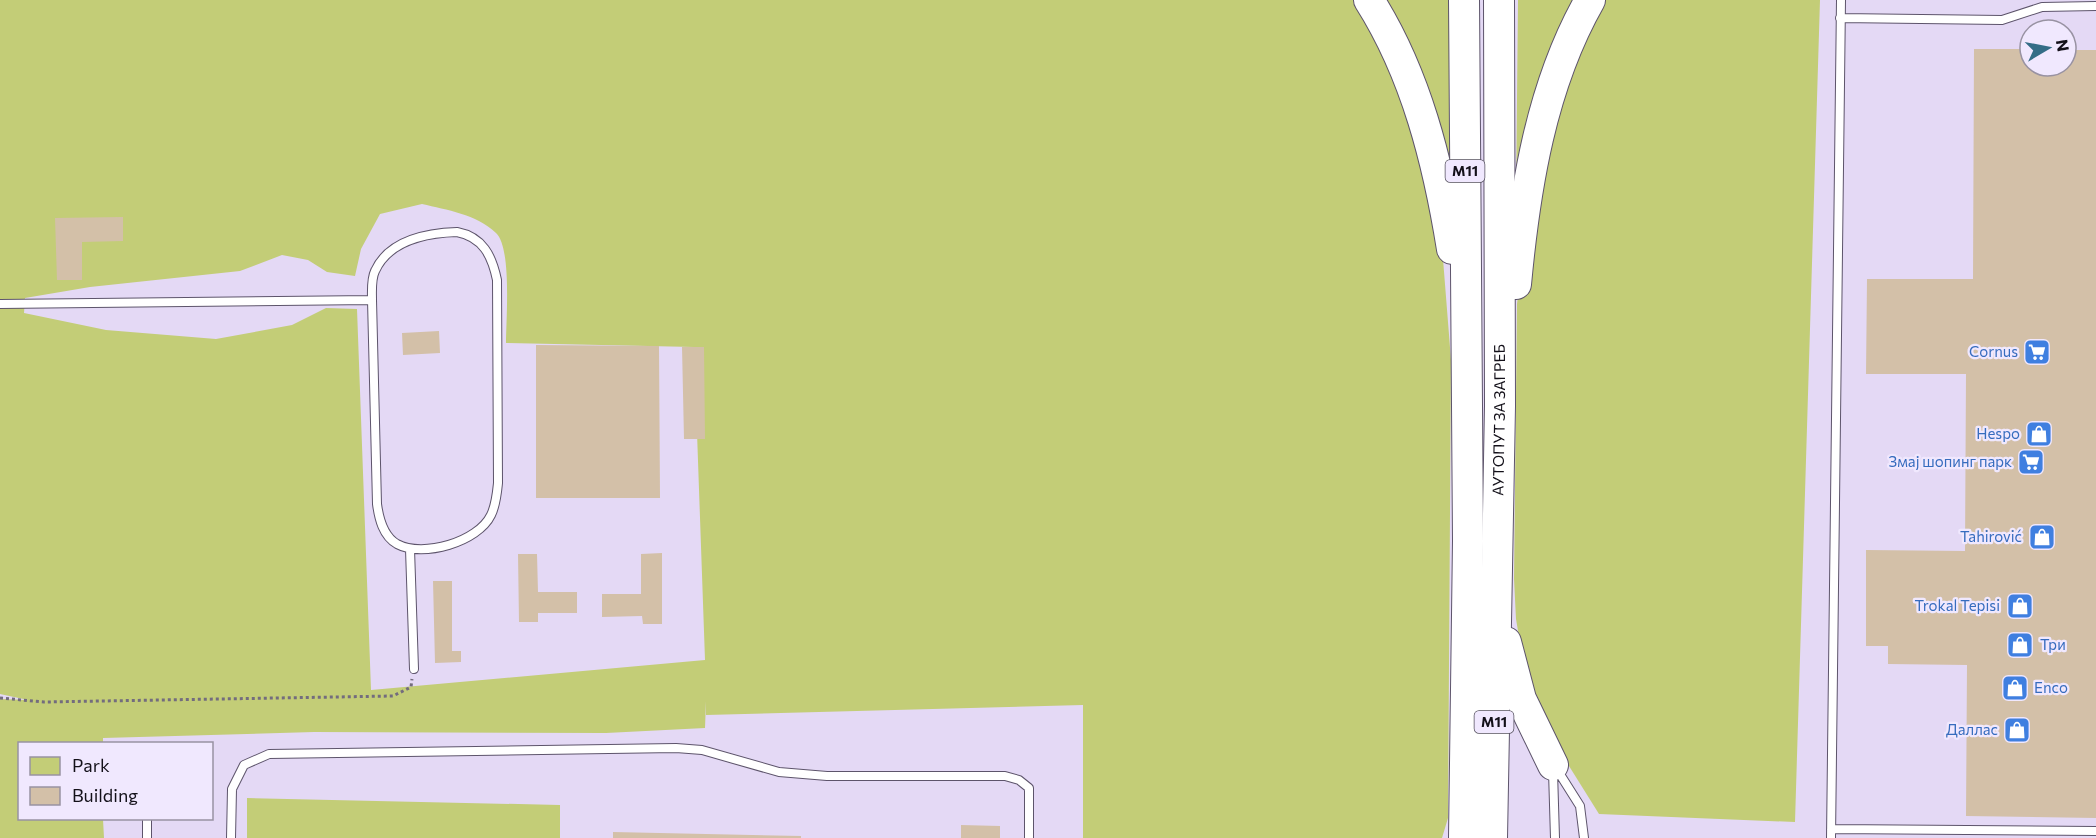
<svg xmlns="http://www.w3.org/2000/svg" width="2096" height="838" viewBox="0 0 2096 838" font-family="Commissioner,sans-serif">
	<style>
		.green { fill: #c3cd77; fill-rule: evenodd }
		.building { fill: #d3c0a8 }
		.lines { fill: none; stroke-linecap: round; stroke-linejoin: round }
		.lane-casing { stroke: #5d546b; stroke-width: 10 }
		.highway-casing { stroke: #5d546b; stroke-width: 32 }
		.path { stroke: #736c7e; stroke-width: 3; stroke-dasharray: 3 3; stroke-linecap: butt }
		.lane { stroke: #fff; stroke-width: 8 }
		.highway { stroke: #fff; stroke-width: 30 }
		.labels { text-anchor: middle; stroke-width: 4.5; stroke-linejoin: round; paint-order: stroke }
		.shield { fill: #f0e8fe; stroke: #55515e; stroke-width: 1.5 }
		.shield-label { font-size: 14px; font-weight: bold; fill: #131019 }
		.shop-label { font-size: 15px; fill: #366cbe; stroke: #f0e8fe; text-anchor: end }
		.street-label { font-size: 15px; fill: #131019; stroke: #f0e8fe }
	</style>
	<rect width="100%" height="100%" fill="#e4d9f5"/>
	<path class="green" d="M 0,0 L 1360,0 L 1403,84 L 1443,259 L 1451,360 L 1448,818 L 1442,838 L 1083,838 L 1083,705 L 706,715 L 706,701 L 705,728 L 606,733 L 314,732 L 103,738 L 103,744 L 20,744 L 20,818 L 103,819 L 104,838 L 0,838 L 0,699 L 28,700 L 0,694 ZM 422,204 C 447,210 476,214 496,233 C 512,248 506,320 506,343 L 694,347 L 705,660 L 371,690 L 357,309 L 326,308 L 292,325 L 216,339 L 106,330 L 24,313 L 25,298 L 90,287 L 240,271 L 282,255 L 308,260 L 327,272 L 355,276 L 361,249 L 380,214 Z
		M 1380,0 L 1449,0 L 1450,207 Z
		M 1518,0 L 1580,0 L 1516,197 Z
		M 1599,0 L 1820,0 L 1795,822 L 1599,814 L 1564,758 L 1526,679 L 1516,619 L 1514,579 L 1517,304 L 1525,240 L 1538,164 Z
		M 247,798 L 560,805 L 560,838 L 247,838 Z"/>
	<path class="building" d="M 1974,49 L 2030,49 L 2030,66 L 2066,66 L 2066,50 L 2096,50 L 2096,818 L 1966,816 L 1967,665 L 1888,664 L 1888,646 L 1866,646 L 1866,550 L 1965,551 L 1966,374 L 1866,374 L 1867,279 L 1973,279 Z
		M 123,217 L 123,241 L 82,242 L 82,280 L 57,280 L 55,218 Z
		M 439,331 L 440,353 L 403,355 L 402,333 Z
		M 536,345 L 659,346 L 660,498 L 536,498 Z
		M 682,347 L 704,347 L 705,439 L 684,439 Z
		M 662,553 L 662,624 L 643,624 L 642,616 L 602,617 L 602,594 L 641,594 L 641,554 Z
		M 518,554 L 537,554 L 538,592 L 577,592 L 577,613 L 538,613 L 538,622 L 519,622 Z
		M 433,581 L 452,581 L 452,651 L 461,651 L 461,662 L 435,663 Z
		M 961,825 L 1000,826 L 1000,838 L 961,838 Z
		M 613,832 L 801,836 L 801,838 L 613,838 Z"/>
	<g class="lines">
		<defs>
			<path id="lane" d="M 1840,18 L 2002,20 L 2042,7 L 2096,6
				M 457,232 C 483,237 492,256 497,280 L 498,483 C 497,493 496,505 491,515 C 478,542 423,558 397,544 C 383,536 379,519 377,504 L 372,300 C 372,291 371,279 375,271 C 389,240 427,233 457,232 Z
				M 0,304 L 372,300
				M 410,549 L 414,669
				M 1556,768 L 1580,806 L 1584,838
				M 1553,771 L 1555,838
				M 1831,829 L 2096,831
				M 147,838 L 147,818
				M 231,838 L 232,789 L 244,765 L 269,754 L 676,748 L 702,750 L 779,772 L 827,776 L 1005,776 L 1019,780 L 1029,788 L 1029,838
				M 1831,838 L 1841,0"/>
			<g id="highway">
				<path d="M 1369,0 C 1416,74 1438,162 1452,249"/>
				<path d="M 1516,284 C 1525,188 1541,86 1590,0"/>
				<path d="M 1506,642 L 1521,699 L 1553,765"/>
				<path d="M 1464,838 L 1468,541 L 1464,0"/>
				<path id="s1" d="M 1492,838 L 1500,406 L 1499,0"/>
			</g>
		</defs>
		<use href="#lane" class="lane-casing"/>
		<use href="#highway" class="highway-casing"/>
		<path class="path" d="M 0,698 L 44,702 L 393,696 L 411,687 L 412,679"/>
		<use href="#lane" class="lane"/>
		<use href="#highway" class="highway"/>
	</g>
	<defs>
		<symbol id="supermarket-square" viewBox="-11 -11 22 22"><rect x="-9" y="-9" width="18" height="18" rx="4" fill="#3f7fe0" stroke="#f0e8fe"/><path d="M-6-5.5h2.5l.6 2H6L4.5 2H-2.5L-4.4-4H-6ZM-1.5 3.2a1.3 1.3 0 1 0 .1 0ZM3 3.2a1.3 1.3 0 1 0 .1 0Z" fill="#fff"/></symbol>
		<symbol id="shop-square" viewBox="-11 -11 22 22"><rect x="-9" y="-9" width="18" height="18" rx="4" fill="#3f7fe0" stroke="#f0e8fe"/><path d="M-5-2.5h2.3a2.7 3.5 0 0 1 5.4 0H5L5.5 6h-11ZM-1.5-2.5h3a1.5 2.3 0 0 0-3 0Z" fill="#fff"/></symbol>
	</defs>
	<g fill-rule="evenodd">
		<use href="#supermarket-square" x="2022" y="337" width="30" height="30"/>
		<use href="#shop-square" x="2024" y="419" width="30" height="30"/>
		<use href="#supermarket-square" x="2016" y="447" width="30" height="30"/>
		<use href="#shop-square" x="2027" y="522" width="30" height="30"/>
		<use href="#shop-square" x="2005" y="591" width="30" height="30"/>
		<use href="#shop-square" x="2005" y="630" width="30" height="30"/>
		<use href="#shop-square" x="2000" y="673" width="30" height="30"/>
		<use href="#shop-square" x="2002" y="715" width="30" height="30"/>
	</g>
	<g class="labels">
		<g class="shield">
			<rect x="1445.5" y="160" width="39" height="22" rx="4.5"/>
			<rect x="1474.5" y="711" width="39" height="22" rx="4.5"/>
		</g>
		<g class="shield-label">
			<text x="1465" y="176">M11</text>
			<text x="1494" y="727">M11</text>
		</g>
		<g class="shop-label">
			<text x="2018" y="357">Cornus</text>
			<text x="2020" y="439">Hespo</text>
			<text x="2012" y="467">Змај шопинг парк</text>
			<text x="2022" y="542">Tahirović</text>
			<text x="2000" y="611">Trokal Tepisi</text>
			<text x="2040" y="650" text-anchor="start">Три</text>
			<text x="2034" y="693" text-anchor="start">Enco</text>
			<text x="1998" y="735">Даллас</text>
		</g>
		<g class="street-label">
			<text dy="5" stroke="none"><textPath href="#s1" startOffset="418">АУТОПУТ ЗА ЗАГРЕБ</textPath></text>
		</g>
	</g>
	<rect x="18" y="742" width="195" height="78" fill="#f0e8fe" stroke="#9892a2" stroke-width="1.5"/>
	<rect x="30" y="757" width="30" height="18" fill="#c3cd77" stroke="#9892a2" stroke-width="1.5"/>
	<text x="72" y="772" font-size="18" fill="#131019">Park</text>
	<rect x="30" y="787" width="30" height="18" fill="#d3c0a8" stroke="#9892a2" stroke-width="1.5"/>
	<text x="72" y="802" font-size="18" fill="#131019">Building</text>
	<g transform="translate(2048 48) rotate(80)"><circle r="28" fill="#f0e8fe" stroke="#9892a2" stroke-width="1.5"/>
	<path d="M0-4.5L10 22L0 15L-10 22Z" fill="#346d87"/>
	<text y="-9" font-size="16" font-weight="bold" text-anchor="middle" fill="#131019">N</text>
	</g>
</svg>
